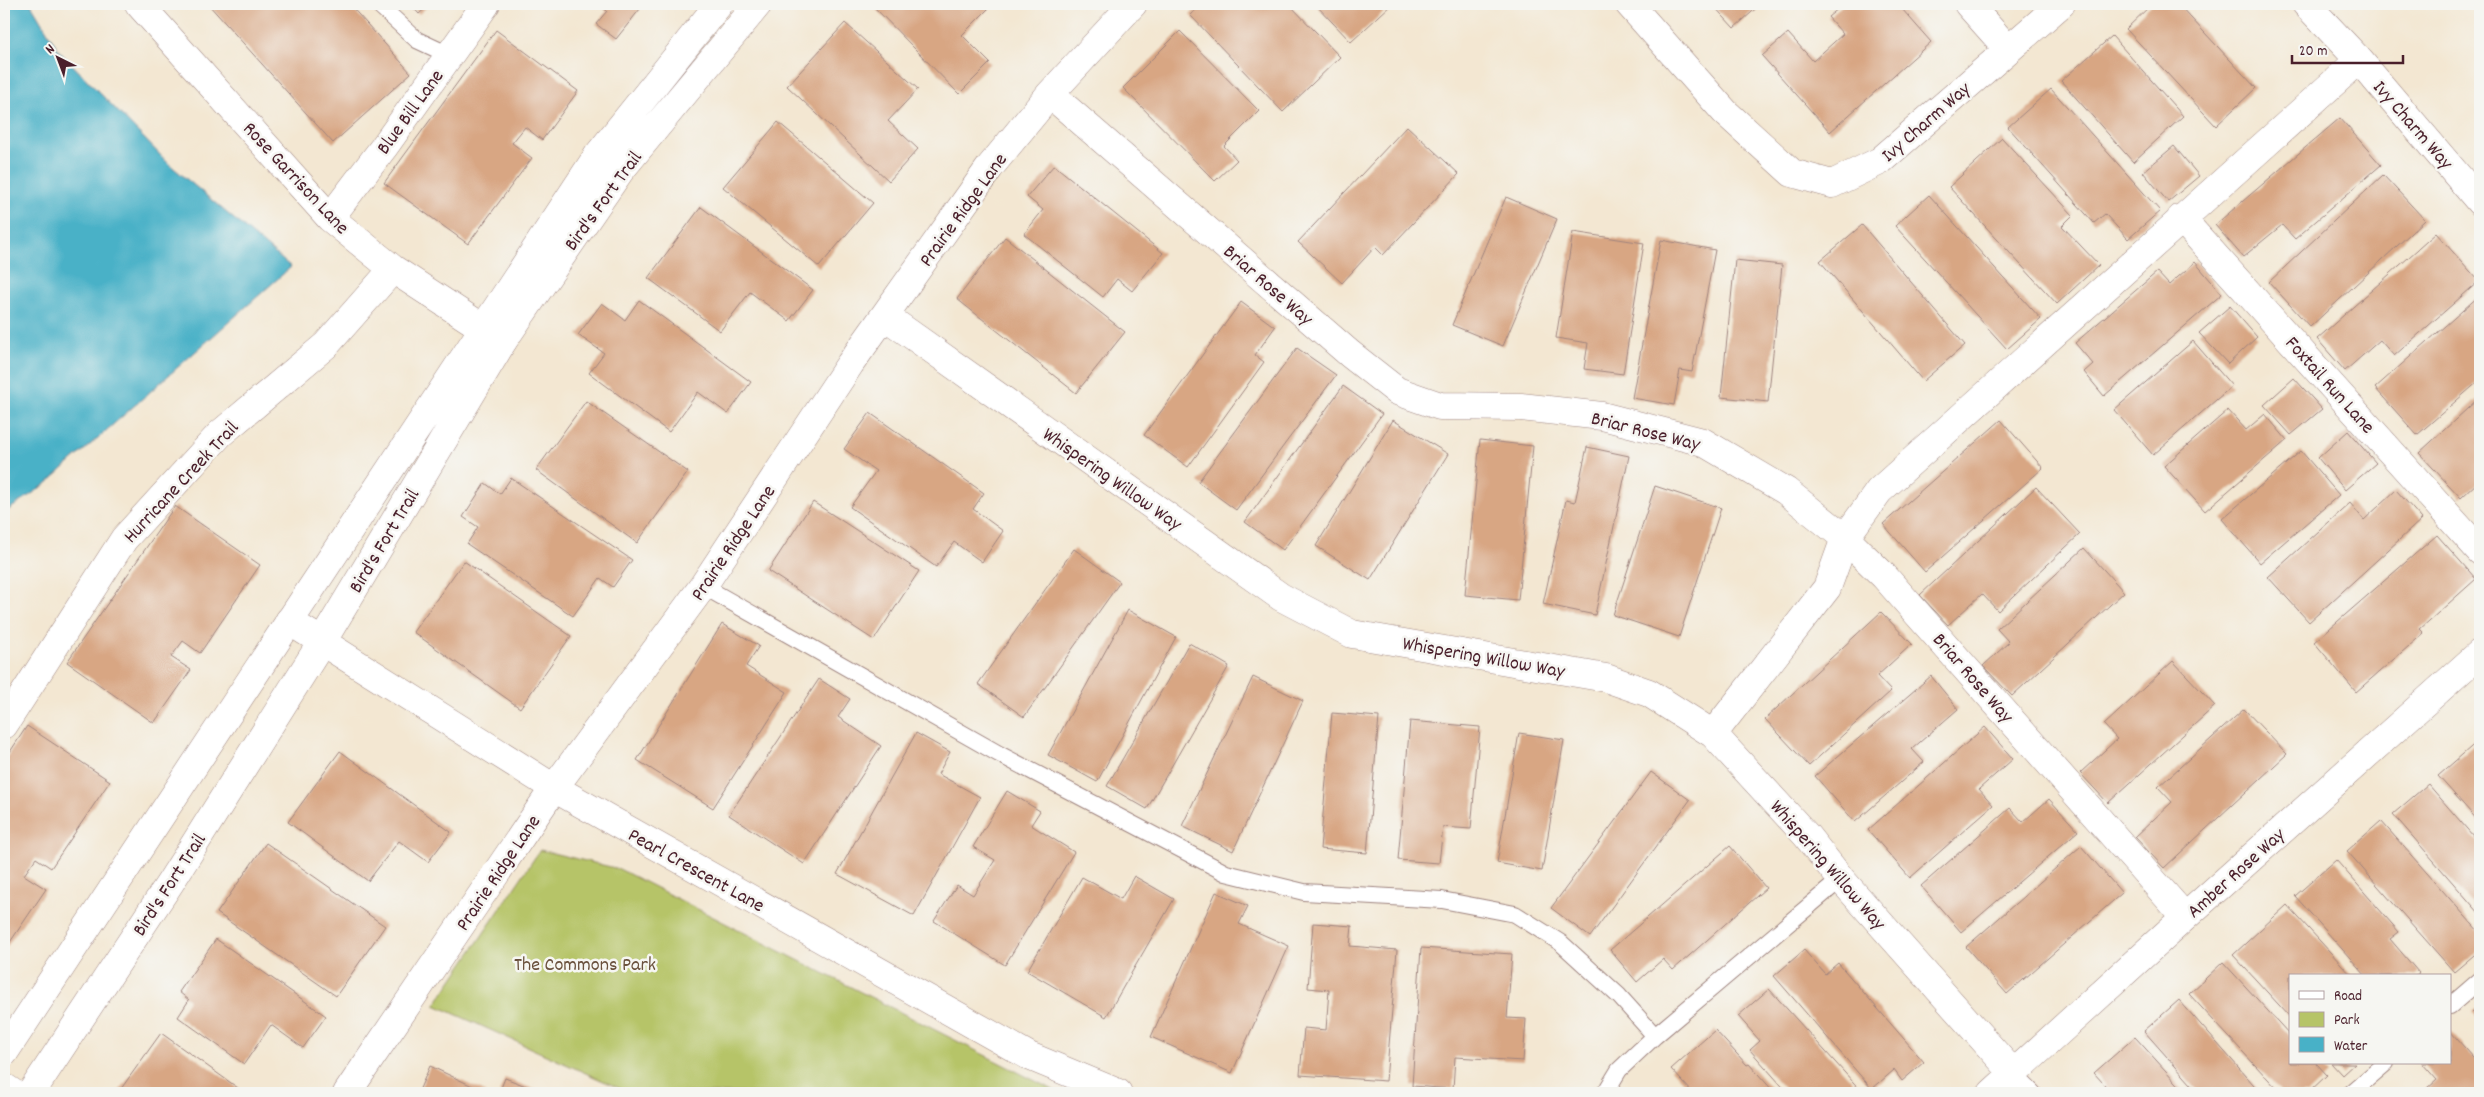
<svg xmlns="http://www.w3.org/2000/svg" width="2484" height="1097" viewBox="0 0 2484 1097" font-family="Dekko,sans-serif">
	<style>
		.green { fill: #b6c467; stroke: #807249 }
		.water { fill: #48b1c7; stroke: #496879 }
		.building { fill: #d8a683 }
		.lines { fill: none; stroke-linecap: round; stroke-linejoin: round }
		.service-casing { stroke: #9e837e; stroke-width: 18 }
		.minor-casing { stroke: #9e837e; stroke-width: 29 }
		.tertiary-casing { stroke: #9e837e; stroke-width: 29 }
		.service { stroke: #fff; stroke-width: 16 }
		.minor { stroke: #fff; stroke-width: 28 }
		.tertiary { stroke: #fff; stroke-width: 28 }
		.labels { text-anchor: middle; stroke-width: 5; stroke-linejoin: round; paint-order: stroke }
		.street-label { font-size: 20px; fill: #4a1f2b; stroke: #f6f6f2 }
		.park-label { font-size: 20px; fill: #6a513d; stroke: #f6f6f2 }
	</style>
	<rect width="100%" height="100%" fill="#f6f6f2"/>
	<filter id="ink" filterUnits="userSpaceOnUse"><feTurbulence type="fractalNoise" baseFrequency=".02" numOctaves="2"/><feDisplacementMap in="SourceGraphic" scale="10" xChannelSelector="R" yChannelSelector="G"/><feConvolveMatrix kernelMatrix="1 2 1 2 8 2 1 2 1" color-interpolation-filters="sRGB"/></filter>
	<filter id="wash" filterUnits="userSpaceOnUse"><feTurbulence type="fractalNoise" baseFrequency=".0096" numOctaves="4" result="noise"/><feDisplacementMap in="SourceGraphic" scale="20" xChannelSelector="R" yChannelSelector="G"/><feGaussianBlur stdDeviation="1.12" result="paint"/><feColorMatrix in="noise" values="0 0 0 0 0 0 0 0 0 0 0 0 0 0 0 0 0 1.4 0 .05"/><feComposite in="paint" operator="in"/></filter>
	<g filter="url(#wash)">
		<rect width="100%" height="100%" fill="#f3e7d2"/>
		<path class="green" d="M 540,850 L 619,869 L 1059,1093 L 630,1093 L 435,1005 Z"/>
		<path class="water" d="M 4,4 L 31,4 L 59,51 L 169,164 L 291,267 L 46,484 L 4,513 Z"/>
		<g id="blocks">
			<path class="building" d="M 208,4 L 349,4 L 411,73 L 333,143 Z
				M 410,4 L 430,4 L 419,14 Z
				M 598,4 L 644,4 L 616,39 L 596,24 L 607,11 Z
				M 874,4 L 989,4 L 991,6 L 962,35 L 990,63 L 959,94 L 872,5 Z
				M 1202,4 L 1289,4 L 1340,57 L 1283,112 L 1190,15 Z
				M 1315,4 L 1392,4 L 1351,42 Z
				M 1712,4 L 1761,4 L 1734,28 Z
				M 1844,4 L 1908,4 L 1902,9 L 1931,42 L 1830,132 L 1762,56 L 1788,33 L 1813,61 L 1843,34 L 1828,17 Z
				M 2152,4 L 2178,4 L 2256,88 L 2216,126 L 2126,29 Z
				M 845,23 L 918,89 L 888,121 L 918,149 L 889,181 L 787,86 Z
				M 496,30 L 578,91 L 542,140 L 525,127 L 512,143 L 532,158 L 468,244 L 384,183 Z
				M 1180,31 L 1259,111 L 1224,146 L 1237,160 L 1215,181 L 1123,88 Z
				M 2112,36 L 2183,116 L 2133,162 L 2061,81 Z
				M 2051,89 L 2160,211 L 2128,239 L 2105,214 L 2094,223 L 2008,127 Z
				M 2340,118 L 2381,165 L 2295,239 L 2282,225 L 2243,257 L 2215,225 Z
				M 778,122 L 873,203 L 819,267 L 723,187 Z
				M 1407,126 L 1459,174 L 1383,255 L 1375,247 L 1342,283 L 1298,242 Z
				M 2002,138 L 2073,215 L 2062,226 L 2099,265 L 2057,304 L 1949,187 Z
				M 2174,146 L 2199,176 L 2168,202 L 2143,172 Z
				M 1054,165 L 1163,253 L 1132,291 L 1117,279 L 1103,297 L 1024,234 L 1043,210 L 1027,197 Z
				M 2383,175 L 2425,220 L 2310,327 L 2269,282 Z
				M 1929,195 L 2041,319 L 2007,349 L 1895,226 Z
				M 1506,197 L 1557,219 L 1503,346 L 1452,325 Z
				M 701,207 L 813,290 L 789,321 L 750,292 L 720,331 L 648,278 Z
				M 1862,225 L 1965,345 L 1923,381 L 1820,261 Z
				M 1573,232 L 1644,243 L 1623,374 L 1584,369 L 1588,343 L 1556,338 Z
				M 2436,233 L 2479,281 L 2394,356 L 2380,340 L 2345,371 L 2317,339 Z
				M 1005,237 L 1125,332 L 1076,393 L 957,299 Z
				M 1661,240 L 1715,250 L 1692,372 L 1680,370 L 1674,405 L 1632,398 Z
				M 1735,260 L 1782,265 L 1768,402 L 1721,397 Z
				M 2195,262 L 2222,294 L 2104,396 L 2084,372 L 2093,364 L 2075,343 L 2157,272 L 2169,285 Z
				M 2480,295 L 2480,380 L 2417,435 L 2375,388 Z
				M 639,300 L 751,382 L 728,414 L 698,392 L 669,432 L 589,373 L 604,353 L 578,335 L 602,303 L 625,320 Z
				M 1241,302 L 1275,327 L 1255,355 L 1264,362 L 1188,467 L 1144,435 Z
				M 2230,306 L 2257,337 L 2228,364 L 2199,333 Z
				M 2193,341 L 2232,386 L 2153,455 L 2114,410 Z
				M 1297,348 L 1336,375 L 1236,510 L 1198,482 Z
				M 2294,378 L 2322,409 L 2291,435 L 2264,405 Z
				M 1343,386 L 1382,414 L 1283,550 L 1245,522 Z
				M 2480,397 L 2480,480 L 2461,498 L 2419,453 Z
				M 586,401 L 688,472 L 637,543 L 536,470 Z
				M 2228,410 L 2246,430 L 2265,414 L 2287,440 L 2205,511 L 2164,466 Z
				M 870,413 L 984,493 L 973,509 L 1003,531 L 982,562 L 954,542 L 936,567 L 850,507 L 876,471 L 844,449 Z
				M 1393,420 L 1448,454 L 1370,580 L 1316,546 Z
				M 2001,420 L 2043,468 L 1925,572 L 1883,524 Z
				M 2348,431 L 2376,463 L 2345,490 L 2318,458 Z
				M 1480,440 L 1533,446 L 1518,600 L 1465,595 Z
				M 1587,447 L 1629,456 L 1595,615 L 1543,604 L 1566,500 L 1575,502 Z
				M 2301,451 L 2339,495 L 2260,563 L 2222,519 Z
				M 511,478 L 632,560 L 613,587 L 600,578 L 573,616 L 467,544 L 478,527 L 463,517 L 485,483 L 500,494 Z
				M 1655,486 L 1721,508 L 1679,637 L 1613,615 Z
				M 2036,487 L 2080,534 L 1998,611 L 1982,594 L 1948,625 L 1920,595 Z
				M 2396,490 L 2422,519 L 2309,622 L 2268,577 L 2350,503 L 2364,520 Z
				M 813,502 L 919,571 L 874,640 L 768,571 Z
				M 175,506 L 260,565 L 200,653 L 183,641 L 171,657 L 191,670 L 154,723 L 67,662 Z
				M 2437,535 L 2476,579 L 2420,629 L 2424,633 L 2356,692 L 2314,642 Z
				M 2084,548 L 2124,592 L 2012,696 L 1983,666 L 2009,642 L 1997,629 Z
				M 1074,549 L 1120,582 L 1024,717 L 978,684 Z
				M 464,561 L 571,636 L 520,708 L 413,632 Z
				M 1128,610 L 1176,637 L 1097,782 L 1048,755 Z
				M 1881,612 L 1912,644 L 1877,676 L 1891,691 L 1809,766 L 1765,719 Z
				M 722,624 L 759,646 L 746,666 L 787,692 L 713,808 L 637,760 Z
				M 1189,643 L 1229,666 L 1147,809 L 1107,786 Z
				M 2173,661 L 2215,706 L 2108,803 L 2080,773 L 2117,739 L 2104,725 Z
				M 1931,676 L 1958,709 L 1912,749 L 1924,762 L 1855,822 L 1815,776 Z
				M 1253,677 L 1303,701 L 1233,851 L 1182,826 Z
				M 819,679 L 850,699 L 838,717 L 881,746 L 804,864 L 729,815 Z
				M 2244,709 L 2287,754 L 2164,868 L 2135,837 L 2172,802 L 2158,787 Z
				M 1332,713 L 1379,717 L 1367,853 L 1320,849 Z
				M 1410,721 L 1480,727 L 1471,829 L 1443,827 L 1439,863 L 1398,860 Z
				M 27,726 L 110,781 L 51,868 L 36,858 L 24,875 L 46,889 L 4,951 L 4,761 Z
				M 1985,727 L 2013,759 L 1979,789 L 1993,805 L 1910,878 L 1868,830 Z
				M 916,733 L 950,752 L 938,774 L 980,797 L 914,916 L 837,874 Z
				M 1519,733 L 1564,740 L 1542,871 L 1497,863 Z
				M 2479,740 L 2480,742 L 2480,823 L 2438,776 Z
				M 340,751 L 451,832 L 428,862 L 399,841 L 368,881 L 288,822 Z
				M 1651,772 L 1690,800 L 1590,937 L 1551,908 Z
				M 2428,784 L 2480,844 L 2480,914 L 2393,814 Z
				M 1007,791 L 1040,811 L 1031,825 L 1074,852 L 1005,965 L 934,921 L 957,885 L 973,895 L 995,860 L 973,847 Z
				M 2049,799 L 2078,831 L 1961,932 L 1921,886 L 2010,808 L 2023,822 Z
				M 2381,821 L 2480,933 L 2480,950 L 2454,972 L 2347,851 Z
				M 266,843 L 385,926 L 336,996 L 217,913 Z
				M 1730,846 L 1766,888 L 1673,970 L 1663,959 L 1637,982 L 1610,950 Z
				M 2081,846 L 2122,893 L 2007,994 L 1966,947 Z
				M 2336,860 L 2399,932 L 2390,939 L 2419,973 L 2415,976 L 2366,976 L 2295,896 Z
				M 1134,876 L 1174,899 L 1106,1017 L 1027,971 L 1082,877 L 1121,899 Z
				M 1216,892 L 1248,906 L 1239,924 L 1289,946 L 1232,1073 L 1151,1037 Z
				M 2287,905 L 2352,976 L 2290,976 L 2290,1017 L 2233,955 Z
				M 1313,923 L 1352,926 L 1350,946 L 1397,950 L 1386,1081 L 1300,1075 L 1304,1028 L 1326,1030 L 1329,990 L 1308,988 Z
				M 216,939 L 326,1016 L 303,1048 L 271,1025 L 244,1064 L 178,1017 L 189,1000 L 179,992 Z
				M 1421,948 L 1512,954 L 1507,1018 L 1526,1019 L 1523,1061 L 1455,1057 L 1453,1089 L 1412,1086 Z
				M 1804,950 L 1825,974 L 1838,963 L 1924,1062 L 1902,1081 L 1894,1070 L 1872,1089 L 1774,976 Z
				M 2223,962 L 2290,1035 L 2290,1063 L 2316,1063 L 2327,1075 L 2308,1093 L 2281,1093 L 2189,994 Z
				M 1769,989 L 1863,1093 L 1788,1093 L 1750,1050 L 1760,1041 L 1738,1016 Z
				M 2179,1000 L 2261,1093 L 2199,1093 L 2144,1031 Z
				M 2480,1005 L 2480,1022 L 2472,1012 Z
				M 1715,1030 L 1747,1065 L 1749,1064 L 1775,1093 L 1717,1093 L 1712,1088 L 1706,1093 L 1693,1093 L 1671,1069 Z
				M 2450,1031 L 2480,1065 L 2480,1093 L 2430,1093 L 2427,1089 L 2437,1080 L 2422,1063 L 2450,1063 Z
				M 161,1033 L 245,1093 L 118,1093 Z
				M 2135,1037 L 2186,1093 L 2112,1093 L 2094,1073 Z
				M 2331,1063 L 2355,1063 L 2342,1075 Z
				M 430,1066 L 485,1092 L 485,1093 L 418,1093 Z
				M 505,1078 L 544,1093 L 499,1093 Z"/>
		</g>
	</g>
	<g filter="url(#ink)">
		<use href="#blocks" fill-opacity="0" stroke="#9e837e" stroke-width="1"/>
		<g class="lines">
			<defs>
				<path id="service" d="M 378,4 L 417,40 L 449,55
					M 703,586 L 999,754 L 1226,873 L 1304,892 L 1442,900 L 1515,914 L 1561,943 L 1619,996 L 1655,1036
					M 2450,1006 L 2480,980
					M 2014,1074 L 2033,1093
					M 1605,1093 L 1619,1070 L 1655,1036 L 1841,879
					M 2351,1093 L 2386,1063"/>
				<path id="minor" d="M 139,4 L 330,218 L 393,269 L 503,341
					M 1629,4 L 1725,112 L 1792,173 L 1832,184 L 1880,161 L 2061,4
					M 1968,4 L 2008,49
					M 2306,4 L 2359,60 L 2480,202
					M 1050,94 L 1350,354 L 1397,391 L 1440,406 L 1521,407 L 1602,416 L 1703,442 L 1786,491 L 1845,538 L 1884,576 L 2185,917
					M 330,218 L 384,147 L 486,4
					M 2181,218 L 2480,551
					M 885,316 L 1281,597 L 1352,634 L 1606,678 L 1649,693 L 1713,734 L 1806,835 L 1841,879 L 2014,1074
					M 289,621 L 554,788 L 1029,1056 L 1118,1093
					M 4,725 L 124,539 L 220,434 L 326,345 L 393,269
					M 1713,734 L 1827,588 L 1845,538 L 1879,491 L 2359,60
					M 4,1087 L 13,1093
					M 347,1093 L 554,788 L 703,586 L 850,364 L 990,167 L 1050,94 L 1133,4
					M 1992,1093 L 2185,917 L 2480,653"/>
				<path id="tertiary" d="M 4,1053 L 598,155 L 719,4
					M 31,1093 L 170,883 L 322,642 L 503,341 L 620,171 L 758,4"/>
			</defs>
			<use href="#service" class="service-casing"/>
			<use href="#minor" class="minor-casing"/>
			<use href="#tertiary" class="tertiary-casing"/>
			<use href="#service" class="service"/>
			<use href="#minor" class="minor"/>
			<use href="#tertiary" class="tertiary"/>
		</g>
	</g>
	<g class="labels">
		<g class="street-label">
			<text transform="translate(409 111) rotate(-54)" y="7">Blue Bill Lane</text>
			<text transform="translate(1925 121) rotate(-41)" y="7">Ivy Charm Way</text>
			<text transform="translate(2414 124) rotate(49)" y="7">Ivy Charm Way</text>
			<text transform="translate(297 177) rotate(47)" y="7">Rose Garrison Lane</text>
			<text transform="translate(602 200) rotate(-54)" y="7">Bird's Fort Trail</text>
			<text transform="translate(962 209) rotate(-54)" y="7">Prairie Ridge Lane</text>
			<text transform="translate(1269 284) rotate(41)" y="7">Briar Rose Way</text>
			<text transform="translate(2331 384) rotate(48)" y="7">Foxtail Run Lane</text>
			<text transform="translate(1646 430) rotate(14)" y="7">Briar Rose Way</text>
			<text transform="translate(1113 478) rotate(35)" y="7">Whispering Willow Way</text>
			<text transform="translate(180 481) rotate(-47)" y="7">Hurricane Creek Trail</text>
			<text transform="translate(383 540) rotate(-59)" y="7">Bird's Fort Trail</text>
			<text transform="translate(732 542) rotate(-56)" y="7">Prairie Ridge Lane</text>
			<text transform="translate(1484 656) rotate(10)" y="7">Whispering Willow Way</text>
			<text transform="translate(1974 677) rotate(49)" y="7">Briar Rose Way</text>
			<text transform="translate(1829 864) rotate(49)" y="7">Whispering Willow Way</text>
			<text transform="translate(697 869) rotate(29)" y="7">Pearl Crescent Lane</text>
			<text transform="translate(497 872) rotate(-56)" y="7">Prairie Ridge Lane</text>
			<text transform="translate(2235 872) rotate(-42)" y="7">Amber Rose Way</text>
			<text transform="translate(168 884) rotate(-57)" y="7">Bird's Fort Trail</text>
		</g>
		<g class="park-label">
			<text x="585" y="970">The Commons Park</text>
		</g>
	</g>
	<rect width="2484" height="1097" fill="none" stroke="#f6f6f2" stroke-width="20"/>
	<rect x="2289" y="974" width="162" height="90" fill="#f6f6f2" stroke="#b1a0a2"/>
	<rect x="2299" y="991" width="25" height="8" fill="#ffffff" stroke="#b1a0a2"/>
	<text x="2334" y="1000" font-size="15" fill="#4a1f2b">Road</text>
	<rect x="2299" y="1012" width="25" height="15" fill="#b6c467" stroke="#b1a0a2"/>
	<text x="2334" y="1024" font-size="15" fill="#4a1f2b">Park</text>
	<rect x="2299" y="1037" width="25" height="15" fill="#48b1c7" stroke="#b1a0a2"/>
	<text x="2334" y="1050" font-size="15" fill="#4a1f2b">Water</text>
	<g transform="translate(58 58) rotate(318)" stroke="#f6f6f2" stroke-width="4" paint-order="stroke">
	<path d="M0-4L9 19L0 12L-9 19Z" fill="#4a1f2b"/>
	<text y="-8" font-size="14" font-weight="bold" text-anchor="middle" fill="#4a1f2b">N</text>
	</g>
	<path d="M2292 55v8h111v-8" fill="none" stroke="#4a1f2b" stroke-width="2.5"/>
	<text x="2299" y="55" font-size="15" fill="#4a1f2b" stroke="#f6f6f2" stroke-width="4" paint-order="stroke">20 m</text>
</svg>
